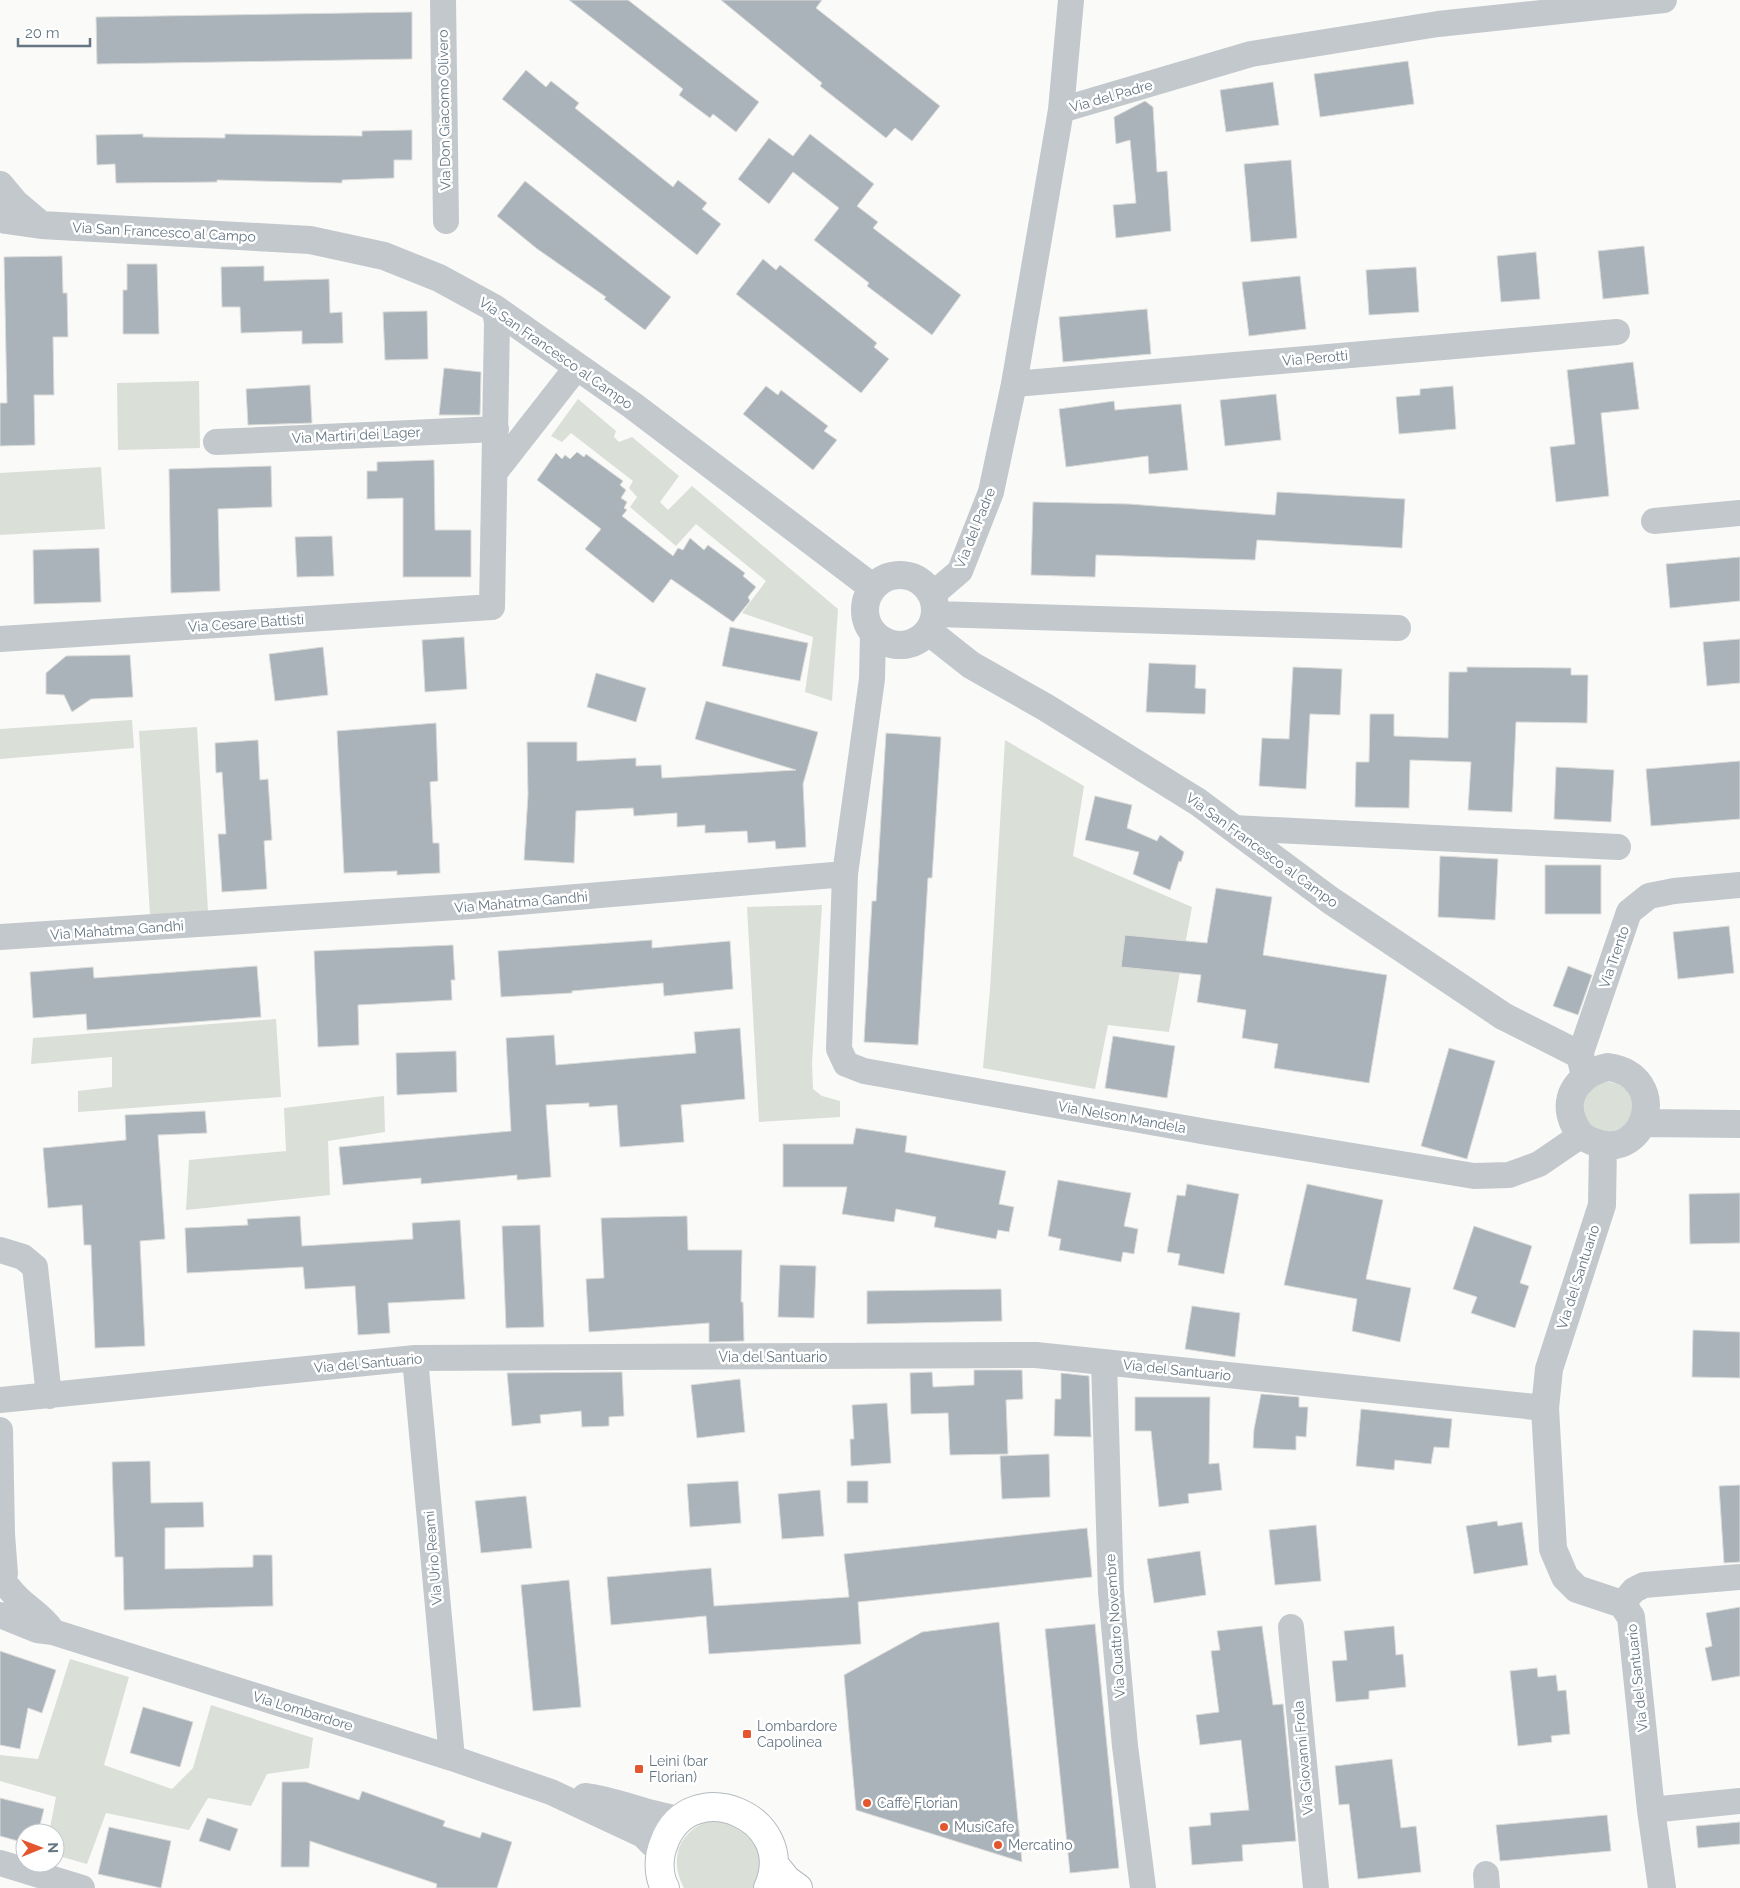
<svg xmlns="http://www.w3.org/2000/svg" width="1740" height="1888" viewBox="0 0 1740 1888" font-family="Raleway,sans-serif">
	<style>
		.green { fill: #dadfd7 }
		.building { fill: #aab3b9; stroke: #dcdcda }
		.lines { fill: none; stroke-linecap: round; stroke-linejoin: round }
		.secondary-casing { stroke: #b3babf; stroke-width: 30 }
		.minor { stroke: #c3c8cc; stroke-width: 26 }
		.tertiary { stroke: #c3c8cc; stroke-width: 28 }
		.secondary { stroke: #fff; stroke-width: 28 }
		.poi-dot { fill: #e4572e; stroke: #fff; stroke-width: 2 }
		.labels { text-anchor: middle; stroke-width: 5; stroke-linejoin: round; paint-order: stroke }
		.street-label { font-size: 14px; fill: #657683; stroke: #fff }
		.poi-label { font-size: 14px; fill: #657683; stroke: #fff; text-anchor: start }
	</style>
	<rect width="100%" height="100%" fill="#fafaf8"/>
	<path class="green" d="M 199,381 L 200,448 L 118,450 L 117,383 Z
		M 578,399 L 616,431 L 614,437 L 619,442 L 632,437 L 679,476 L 660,502 L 668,510 L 692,486 L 838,609 L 832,701 L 805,692 L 813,637 L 742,613 L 766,581 L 696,524 L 676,546 L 630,507 L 637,497 L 629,488 L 633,481 L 571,433 L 562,442 L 551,436 Z
		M 101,467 L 105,529 L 0,535 L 0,473 Z
		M 132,720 L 134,748 L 0,759 L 0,729 Z
		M 197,727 L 208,911 L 150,915 L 139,731 Z
		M 1005,740 L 1084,786 L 1073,856 L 1192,907 L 1169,1032 L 1108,1025 L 1095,1089 L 983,1068 L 990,989 Z
		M 822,905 L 812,1063 L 813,1089 L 822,1096 L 840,1101 L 840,1117 L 759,1122 L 747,907 Z
		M 276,1019 L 281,1097 L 78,1112 L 78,1091 L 112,1087 L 112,1057 L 31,1064 L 33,1038 Z
		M1583 1107a25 25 0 1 1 50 0a25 25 0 1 1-50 0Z
		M 384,1096 L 385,1132 L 328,1141 L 330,1195 L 186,1210 L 189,1160 L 286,1151 L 284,1108 Z
		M 70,1659 L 129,1677 L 104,1765 L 172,1789 L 193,1768 L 211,1705 L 313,1738 L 309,1768 L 267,1774 L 251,1806 L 208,1798 L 189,1830 L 106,1813 L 87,1864 L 55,1855 L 55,1833 L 49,1833 L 56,1797 L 0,1781 L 0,1755 L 38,1759 Z
		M 714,1819 L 739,1824 L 762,1852 L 756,1888 L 684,1888 C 667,1856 681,1829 714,1819 Z"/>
	<path class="building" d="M 569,0 L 628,0 L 759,102 L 736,132 L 713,114 L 710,118 L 679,95 L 683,89 Z
		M 721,0 L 822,0 L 816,8 L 940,106 L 912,141 L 895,128 L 886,138 L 820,86 L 822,83 Z
		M 412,12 L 412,59 L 97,64 L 96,17 Z
		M 1408,61 L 1414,104 L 1320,117 L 1314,74 Z
		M 526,70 L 546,87 L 551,81 L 579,103 L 575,108 L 673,187 L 678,180 L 707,203 L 702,209 L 721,224 L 697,255 L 502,99 Z
		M 1273,82 L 1279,125 L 1226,132 L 1220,90 Z
		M 1145,101 L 1153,107 L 1157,172 L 1167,171 L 1171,231 L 1116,238 L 1113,205 L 1136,203 L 1130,140 L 1116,144 L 1114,117 Z
		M 412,130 L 412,160 L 394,160 L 394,178 L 342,180 L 342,183 L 217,180 L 217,182 L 116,183 L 115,164 L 97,165 L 96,135 L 143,134 L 143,137 L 225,138 L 225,134 L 362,136 L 362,131 Z
		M 810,134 L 874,184 L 857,206 L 878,222 L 873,228 L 961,295 L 932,335 L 867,286 L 869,283 L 814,240 L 839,208 L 793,172 L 769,204 L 738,179 L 769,138 L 793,156 Z
		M 1291,160 L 1297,238 L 1251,242 L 1244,164 Z
		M 525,181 L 671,297 L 645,330 L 604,299 L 606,297 L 536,248 L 497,216 Z
		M 1644,246 L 1649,294 L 1603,299 L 1598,251 Z
		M 1536,252 L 1540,299 L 1501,302 L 1497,256 Z
		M 62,256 L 63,293 L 67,293 L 68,337 L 53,337 L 54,395 L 34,395 L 35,445 L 0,446 L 0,403 L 7,403 L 4,257 Z
		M 763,259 L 776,270 L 780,265 L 877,343 L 874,347 L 889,359 L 861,393 L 736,294 Z
		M 127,264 L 157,264 L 159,334 L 123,334 L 123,290 L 127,290 Z
		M 264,266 L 264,281 L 329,279 L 330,313 L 342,312 L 343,343 L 302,344 L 302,331 L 241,333 L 240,307 L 222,307 L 221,267 Z
		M 1416,267 L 1419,312 L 1369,315 L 1366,270 Z
		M 1300,276 L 1306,329 L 1249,336 L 1242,282 Z
		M 1147,309 L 1151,354 L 1063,362 L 1059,317 Z
		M 427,311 L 428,359 L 385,360 L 383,312 Z
		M 1633,362 L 1639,409 L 1601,413 L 1609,496 L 1556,502 L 1550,447 L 1575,444 L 1567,370 Z
		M 444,368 L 481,372 L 480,415 L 439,415 Z
		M 310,385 L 312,423 L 248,425 L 246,389 Z
		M 766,386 L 778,395 L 781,390 L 828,426 L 824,431 L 837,440 L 813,470 L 743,414 Z
		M 1453,386 L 1456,429 L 1399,434 L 1396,397 L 1420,395 L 1420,389 Z
		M 1276,394 L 1281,440 L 1225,446 L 1220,400 Z
		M 1114,401 L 1115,410 L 1181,404 L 1188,470 L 1149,474 L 1148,456 L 1066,467 L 1059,409 Z
		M 577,452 L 584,457 L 586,454 L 623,481 L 620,485 L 626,490 L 621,498 L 627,502 L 624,508 L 627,510 L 622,516 L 673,556 L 678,548 L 683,550 L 690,538 L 704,550 L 708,545 L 745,573 L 743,576 L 756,587 L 748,597 L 750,601 L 733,622 L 671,579 L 653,603 L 585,549 L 601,529 L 537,480 L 556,453 L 562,459 L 565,455 L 570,459 Z
		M 434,460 L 435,530 L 471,530 L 471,577 L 403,577 L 403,498 L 367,499 L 367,471 L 377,471 L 377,462 Z
		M 271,466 L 272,507 L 218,509 L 220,591 L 171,593 L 169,469 Z
		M 1277,492 L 1405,499 L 1402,548 L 1257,540 L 1255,560 L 1096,555 L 1095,577 L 1031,575 L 1033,502 L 1129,504 L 1275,515 Z
		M 332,536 L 334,576 L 297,577 L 295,537 Z
		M 99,548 L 101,602 L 34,604 L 33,550 Z
		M 1740,557 L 1740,601 L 1670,608 L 1666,564 Z
		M 730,627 L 808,643 L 800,681 L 722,666 Z
		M 464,637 L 467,689 L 425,692 L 422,640 Z
		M 1740,639 L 1740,683 L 1707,686 L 1703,642 Z
		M 323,647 L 328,695 L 275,701 L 269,654 Z
		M 130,655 L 133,697 L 91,699 L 72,712 L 64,695 L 46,694 L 46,673 L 66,656 Z
		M 1149,663 L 1196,665 L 1195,688 L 1206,689 L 1205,714 L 1146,712 Z
		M 1293,667 L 1342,669 L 1340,715 L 1310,714 L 1306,789 L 1259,786 L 1262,738 L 1289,739 Z
		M 1467,667 L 1571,668 L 1571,675 L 1588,675 L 1587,723 L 1516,722 L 1512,812 L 1468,810 L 1471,762 L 1410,760 L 1409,808 L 1355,807 L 1356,762 L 1369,762 L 1370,714 L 1394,714 L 1394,736 L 1448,738 L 1449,672 L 1467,672 Z
		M 596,673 L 646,688 L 636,722 L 587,707 Z
		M 706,701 L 818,732 L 803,784 L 806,847 L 776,849 L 775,841 L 748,843 L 747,831 L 705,833 L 705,825 L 677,827 L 677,813 L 634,816 L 633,808 L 576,811 L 574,863 L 524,860 L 528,795 L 527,742 L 577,742 L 577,761 L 636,758 L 636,766 L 661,765 L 662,778 L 796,770 L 695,739 Z
		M 436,723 L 438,781 L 430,782 L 433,843 L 439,843 L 440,873 L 397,875 L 397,871 L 344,873 L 337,731 Z
		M 886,733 L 941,737 L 932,878 L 928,878 L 918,1045 L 864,1042 L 872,901 L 876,901 Z
		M 258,740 L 260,780 L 268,779 L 272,840 L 264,841 L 267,889 L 222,892 L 218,834 L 226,834 L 222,772 L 216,773 L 215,743 Z
		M 1740,761 L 1740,819 L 1651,826 L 1646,769 Z
		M 1556,767 L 1614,770 L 1611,822 L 1554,819 Z
		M 1095,796 L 1132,805 L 1127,828 L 1157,841 L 1160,835 L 1184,852 L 1181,862 L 1179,861 L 1170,890 L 1133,874 L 1139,852 L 1085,840 Z
		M 1440,856 L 1498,859 L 1495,920 L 1438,917 Z
		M 1545,865 L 1601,865 L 1601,914 L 1545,914 Z
		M 1216,888 L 1272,897 L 1263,955 L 1387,975 L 1369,1083 L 1274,1068 L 1278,1044 L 1242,1038 L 1246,1010 L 1197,1002 L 1201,975 L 1121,967 L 1125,935 L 1207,943 Z
		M 1729,926 L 1734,973 L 1678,979 L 1673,932 Z
		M 652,940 L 652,948 L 730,941 L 733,989 L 664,996 L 663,983 L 572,991 L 572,993 L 501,997 L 498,951 Z
		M 453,945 L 455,980 L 451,980 L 452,1000 L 358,1005 L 359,1045 L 318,1047 L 314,951 Z
		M 257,966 L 261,1017 L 87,1030 L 86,1014 L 33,1018 L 30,972 L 93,967 L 94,978 Z
		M 1568,966 L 1592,975 L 1578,1015 L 1553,1006 Z
		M 740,1028 L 745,1099 L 681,1105 L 684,1142 L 620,1147 L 617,1105 L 589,1107 L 589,1103 L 546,1105 L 551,1177 L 517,1180 L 517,1175 L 421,1184 L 421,1178 L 343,1185 L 339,1147 L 511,1131 L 506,1038 L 554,1035 L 556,1065 L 696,1053 L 694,1032 Z
		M 1113,1036 L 1175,1046 L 1167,1098 L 1105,1088 Z
		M 1449,1048 L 1495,1061 L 1467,1159 L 1421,1146 Z
		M 456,1051 L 457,1092 L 397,1095 L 396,1053 Z
		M 205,1111 L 207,1133 L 158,1135 L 165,1239 L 140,1241 L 145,1346 L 95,1348 L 91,1245 L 84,1245 L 82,1205 L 48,1208 L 43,1148 L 126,1140 L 125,1115 Z
		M 856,1128 L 907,1136 L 905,1152 L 1006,1171 L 999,1204 L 1014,1207 L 1009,1232 L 998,1230 L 996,1239 L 934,1227 L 936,1217 L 896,1209 L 894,1222 L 842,1214 L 847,1187 L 783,1187 L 783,1144 L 853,1144 Z
		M 1058,1180 L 1131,1193 L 1124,1226 L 1138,1229 L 1134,1254 L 1123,1252 L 1121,1262 L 1059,1250 L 1061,1239 L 1048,1236 Z
		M 1187,1184 L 1239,1194 L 1224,1274 L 1178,1265 L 1180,1254 L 1167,1252 L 1177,1195 L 1185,1196 Z
		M 1307,1184 L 1383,1200 L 1366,1279 L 1411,1288 L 1400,1342 L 1352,1331 L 1357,1299 L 1284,1285 Z
		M 1740,1193 L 1740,1243 L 1690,1244 L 1689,1194 Z
		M 300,1216 L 302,1246 L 413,1239 L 412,1223 L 460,1220 L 465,1299 L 388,1303 L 390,1333 L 358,1335 L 355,1286 L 305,1289 L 303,1267 L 187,1273 L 185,1228 L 248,1225 L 247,1219 Z
		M 687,1216 L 688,1250 L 742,1250 L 741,1302 L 743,1302 L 744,1341 L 709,1342 L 709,1323 L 589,1332 L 586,1279 L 604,1278 L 601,1218 Z
		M 540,1225 L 544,1327 L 506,1328 L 502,1226 Z
		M 1474,1226 L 1532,1246 L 1520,1283 L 1529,1286 L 1515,1328 L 1471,1313 L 1477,1297 L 1453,1289 Z
		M 780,1265 L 816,1266 L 814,1318 L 778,1317 Z
		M 1001,1289 L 1002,1321 L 867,1324 L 867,1291 Z
		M 1192,1306 L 1240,1313 L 1235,1357 L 1185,1349 Z
		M 1693,1330 L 1740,1332 L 1740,1378 L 1692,1377 Z
		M 974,1370 L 1022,1370 L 1023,1399 L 1006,1400 L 1008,1454 L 950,1455 L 948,1413 L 911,1414 L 910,1373 L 932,1372 L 933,1387 L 974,1385 Z
		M 622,1372 L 624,1416 L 609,1417 L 609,1426 L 582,1427 L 581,1411 L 540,1415 L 541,1423 L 512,1426 L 507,1373 Z
		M 1061,1373 L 1089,1376 L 1091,1437 L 1054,1436 L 1055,1399 L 1061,1399 Z
		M 740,1379 L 745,1432 L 697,1438 L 691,1385 Z
		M 1261,1394 L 1299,1397 L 1299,1407 L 1308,1407 L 1306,1437 L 1296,1436 L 1296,1450 L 1253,1448 L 1254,1429 Z
		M 1135,1397 L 1210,1397 L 1209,1464 L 1219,1463 L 1222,1490 L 1188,1494 L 1189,1503 L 1159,1507 L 1151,1431 L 1135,1431 Z
		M 887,1403 L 891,1463 L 851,1466 L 850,1439 L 854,1439 L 852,1405 Z
		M 1361,1409 L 1452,1419 L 1449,1448 L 1434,1447 L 1431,1464 L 1395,1460 L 1394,1470 L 1356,1466 Z
		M 1049,1454 L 1050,1497 L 1002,1499 L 1000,1456 Z
		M 150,1461 L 151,1503 L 203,1502 L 204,1527 L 165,1528 L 165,1569 L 253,1567 L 253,1555 L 272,1555 L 273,1606 L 124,1610 L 123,1557 L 115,1557 L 112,1462 Z
		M 738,1481 L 741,1523 L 690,1527 L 687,1484 Z
		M 847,1481 L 868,1481 L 868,1503 L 847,1503 Z
		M 1740,1485 L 1740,1562 L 1724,1563 L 1719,1486 Z
		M 820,1490 L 824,1536 L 782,1539 L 778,1494 Z
		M 526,1496 L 532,1548 L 481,1553 L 475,1501 Z
		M 1497,1521 L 1498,1526 L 1522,1522 L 1528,1565 L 1474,1574 L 1466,1526 Z
		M 1316,1525 L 1321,1581 L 1275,1585 L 1269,1530 Z
		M 1087,1528 L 1092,1577 L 858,1602 L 861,1644 L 709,1654 L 706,1616 L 611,1625 L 607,1577 L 711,1568 L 714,1606 L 849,1597 L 844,1554 Z
		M 1200,1551 L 1206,1595 L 1154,1603 L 1147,1559 Z
		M 569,1580 L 581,1707 L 533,1711 L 521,1585 Z
		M 1740,1607 L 1740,1676 L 1712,1681 L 1705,1648 L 1712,1646 L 1706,1613 Z
		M 999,1622 L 1022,1862 L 856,1810 L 844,1675 L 922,1632 Z
		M 1095,1624 L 1119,1868 L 1070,1873 L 1045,1629 Z
		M 1262,1626 L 1273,1705 L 1283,1704 L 1296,1841 L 1242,1845 L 1243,1861 L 1192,1865 L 1189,1827 L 1211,1825 L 1210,1813 L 1249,1810 L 1241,1740 L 1200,1745 L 1196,1715 L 1219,1712 L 1211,1651 L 1220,1650 L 1217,1631 Z
		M 1394,1626 L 1396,1655 L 1403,1654 L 1406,1687 L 1369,1691 L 1369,1699 L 1336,1702 L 1332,1661 L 1347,1660 L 1344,1631 Z
		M 0,1651 L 56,1670 L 42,1713 L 28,1708 L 20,1749 L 0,1745 Z
		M 1537,1668 L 1538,1677 L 1556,1675 L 1558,1691 L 1566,1690 L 1570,1734 L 1551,1736 L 1552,1742 L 1518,1746 L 1510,1671 Z
		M 143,1707 L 193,1722 L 180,1767 L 130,1753 Z
		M 1392,1759 L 1401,1828 L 1416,1826 L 1421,1872 L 1358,1879 L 1349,1804 L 1339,1805 L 1335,1766 Z
		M 282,1782 L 306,1782 L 359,1800 L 362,1791 L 445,1821 L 443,1826 L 480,1838 L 482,1832 L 512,1842 L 497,1888 L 436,1888 L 437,1884 L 310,1841 L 309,1867 L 281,1867 Z
		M 0,1798 L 44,1809 L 38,1833 L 25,1833 L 25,1843 L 0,1836 Z
		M 1607,1815 L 1611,1851 L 1500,1861 L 1496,1825 Z
		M 207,1818 L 238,1829 L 230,1851 L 199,1841 Z
		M 1740,1822 L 1740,1844 L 1698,1848 L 1696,1826 Z
		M 109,1827 L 171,1841 L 161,1888 L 98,1874 Z"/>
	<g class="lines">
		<defs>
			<path id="secondary" d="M 774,1864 L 787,1880 L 798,1888
				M 665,1888 C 658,1875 658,1857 664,1843 C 690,1772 800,1817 768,1888"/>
		</defs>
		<use href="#secondary" class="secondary-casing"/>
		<path class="minor" d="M 443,0 L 446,221
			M 1061,110 L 1251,54 L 1438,24 L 1664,0
			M 1014,384 L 1617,332
			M 216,442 L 496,429
			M 495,472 L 577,367
			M 1654,521 L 1740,513
			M 932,595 L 960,571 L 991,492 L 1014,384 L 1061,110 L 1071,0
			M 935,614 L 1398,628
			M 0,639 L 492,607 L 497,322 L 494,308
			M 1233,828 L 1618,847
			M 845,874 L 839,1049 L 846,1064 L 864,1071 L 1207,1132 L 1474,1176 L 1509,1175 L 1539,1164 L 1580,1136
			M 0,937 L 472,906 L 845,874 L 872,679 L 873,634
			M 1580,1055 L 1629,912 L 1649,896 L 1674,891 L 1740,885
			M 0,1250 L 23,1257 L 35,1267 L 49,1396
			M 415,1358 L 452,1758
			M 1104,1362 L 1111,1592 L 1125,1746 L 1143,1888
			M 0,1400 L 415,1358 L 1036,1355 L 1545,1408
			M 0,1430 L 2,1534 L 5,1574
			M 9,1588 C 21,1605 40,1613 51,1629
			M 1622,1604 L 1634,1590 L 1644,1585 L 1740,1577
			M 0,1615 L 37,1630 L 53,1632 L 452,1758 L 551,1792 L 643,1835 L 660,1852
			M 1291,1627 L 1316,1888
			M 585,1796 C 618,1800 648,1815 681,1819
			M 1651,1810 L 1740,1801
			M 0,1863 L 82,1888
			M 1486,1874 L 1487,1888"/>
		<path class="tertiary" d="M 0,185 L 15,203 L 41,225
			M 0,215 L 6,220 L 41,225 L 310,240 L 384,256 L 439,278 L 494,308 L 632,405 L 872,587
			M865 610a35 35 0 1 1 70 0a35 35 0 1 1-70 0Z
			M 928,631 L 971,665 L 1045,707 L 1198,802 L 1330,900 L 1503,1016 L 1580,1055 L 1585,1076
			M 1608,1067 C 1671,1076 1647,1160 1597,1143 C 1584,1139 1578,1134 1573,1122 C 1561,1094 1583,1072 1608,1067 Z
			M 1644,1123 L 1740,1124
			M 1603,1145 L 1602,1205 L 1549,1369 L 1545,1408 L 1553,1549 L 1565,1577 L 1577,1589 L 1622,1604 L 1631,1617 L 1651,1810 L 1662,1888"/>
		<use href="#secondary" class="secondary"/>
	</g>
	<g class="poi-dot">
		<rect x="742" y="1729" width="10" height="10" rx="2.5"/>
		<rect x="634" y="1764" width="10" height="10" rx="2.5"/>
		<circle cx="867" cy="1803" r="5"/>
		<circle cx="944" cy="1827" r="5"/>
		<circle cx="998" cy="1845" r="5"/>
	</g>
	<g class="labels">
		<g class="street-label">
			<text transform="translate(1111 96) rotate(-16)" y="5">Via del Padre</text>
			<text transform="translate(444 110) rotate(-91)" y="5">Via Don Giacomo Olivero</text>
			<text transform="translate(164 232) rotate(3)" y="5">Via San Francesco al Campo</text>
			<text transform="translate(556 353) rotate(35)" y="5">Via San Francesco al Campo</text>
			<text transform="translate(1315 358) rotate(-5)" y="5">Via Perotti</text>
			<text transform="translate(356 435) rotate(-3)" y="5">Via Martiri dei Lager</text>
			<text transform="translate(975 528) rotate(-68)" y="5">Via del Padre</text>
			<text transform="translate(246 623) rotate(-4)" y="5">Via Cesare Battisti</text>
			<text transform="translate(1262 850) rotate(36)" y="5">Via San Francesco al Campo</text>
			<text transform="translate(521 902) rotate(-5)" y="5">Via Mahatma Gandhi</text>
			<text transform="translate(117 930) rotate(-4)" y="5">Via Mahatma Gandhi</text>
			<text transform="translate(1614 957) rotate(-71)" y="5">Via Trento</text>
			<text transform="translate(1122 1117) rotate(10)" y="5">Via Nelson Mandela</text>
			<text transform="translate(1578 1277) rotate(-72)" y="5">Via del Santuario</text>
			<text x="773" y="1362">Via del Santuario</text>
			<text transform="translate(368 1363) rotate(-5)" y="5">Via del Santuario</text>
			<text transform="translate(1177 1370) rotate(6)" y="5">Via del Santuario</text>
			<text transform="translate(433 1558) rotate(-95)" y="5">Via Urio Reami</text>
			<text transform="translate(1115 1626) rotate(-94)" y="5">Via Quattro Novembre</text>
			<text transform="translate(1637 1678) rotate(-96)" y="5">Via del Santuario</text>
			<text transform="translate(303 1711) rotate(17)" y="5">Via Lombardore</text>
			<text transform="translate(1303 1758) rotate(-95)" y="5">Via Giovanni Frola</text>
		</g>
		<g class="poi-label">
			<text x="757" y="1731">Lombardore<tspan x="757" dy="16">Capolinea</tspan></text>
			<text x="649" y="1766">Leini (bar<tspan x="649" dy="16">Florian)</tspan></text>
			<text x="877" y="1808">Caffè Florian</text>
			<text x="954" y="1832">MusiCafe</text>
			<text x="1008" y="1850">Mercatino</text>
		</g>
	</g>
	<g transform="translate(40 1848) rotate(89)"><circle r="24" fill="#ffffff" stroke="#c1c8cd"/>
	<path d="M0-4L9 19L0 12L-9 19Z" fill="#e4572e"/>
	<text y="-8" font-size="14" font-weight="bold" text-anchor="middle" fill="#657683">N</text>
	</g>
	<path d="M18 38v8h72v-8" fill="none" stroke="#657683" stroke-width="2.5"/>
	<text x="25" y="38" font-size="15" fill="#657683" stroke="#ffffff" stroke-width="4" paint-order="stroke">20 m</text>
</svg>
